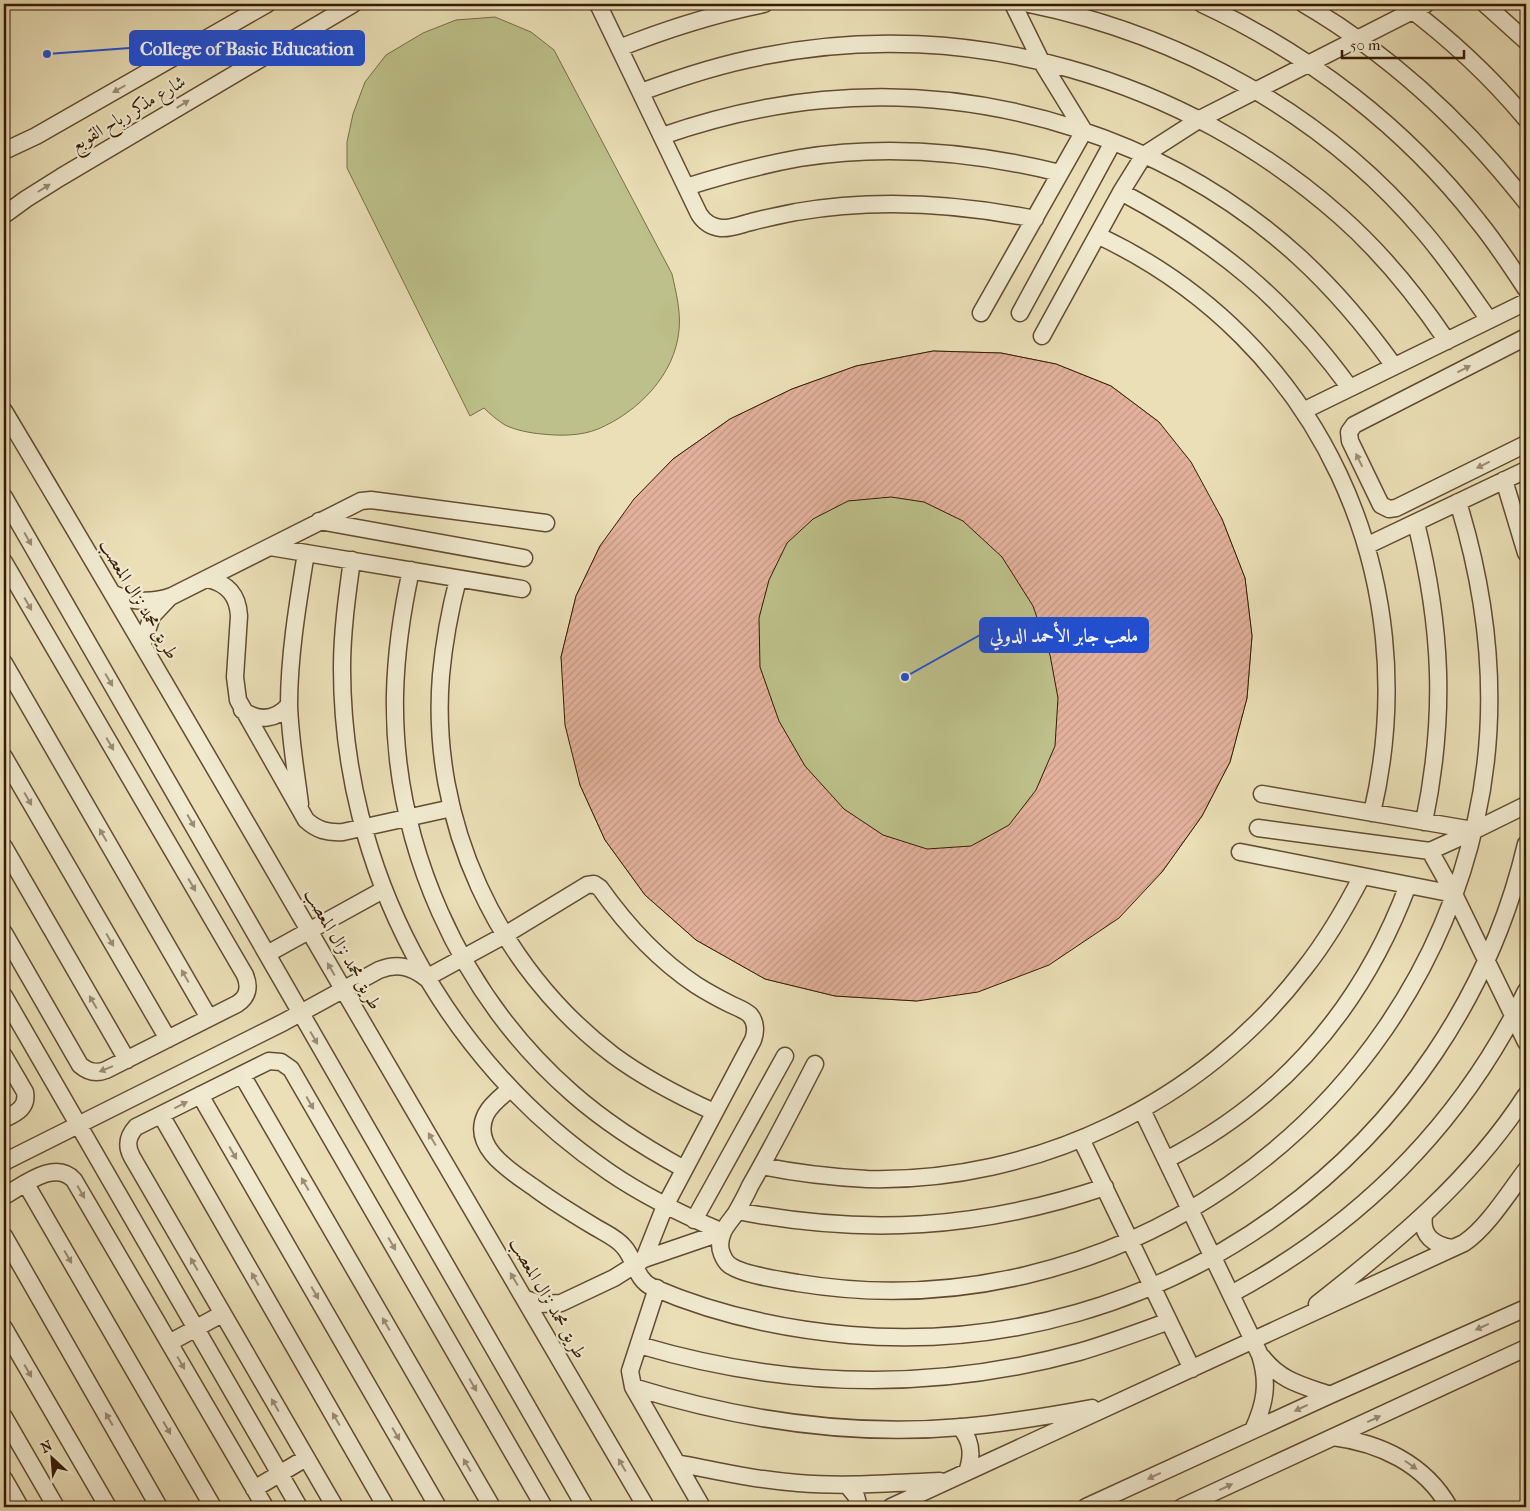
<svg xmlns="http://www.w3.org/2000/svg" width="1530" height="1511" viewBox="0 0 1530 1511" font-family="'IM FELL French Canon',Amiri,serif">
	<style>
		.pitch { fill: #bdc08a; stroke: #796e47 }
		.building { fill: url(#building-hatch); stroke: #351b04; fill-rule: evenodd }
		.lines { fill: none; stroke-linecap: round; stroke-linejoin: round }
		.minor-casing { stroke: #624c31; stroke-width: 19 }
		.minor { stroke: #f1ead0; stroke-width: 16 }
		.oneway { fill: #9c8d74 }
		.labels { text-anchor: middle; stroke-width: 4.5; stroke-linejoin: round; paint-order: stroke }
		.street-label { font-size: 18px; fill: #351b04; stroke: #f1ead0 }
		.leader { fill: none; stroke: #1d4ed8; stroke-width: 2 }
		.callout-dot { fill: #1d4ed8; stroke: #f1ead0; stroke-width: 2 }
		.callout { fill: #1d4ed8; stroke: #1d4ed8; stroke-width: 2 }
		.callout-label { font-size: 19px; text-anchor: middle; font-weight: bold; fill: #fff }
	</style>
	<defs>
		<pattern id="building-hatch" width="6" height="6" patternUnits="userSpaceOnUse" patternTransform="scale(1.25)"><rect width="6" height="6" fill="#e3b19b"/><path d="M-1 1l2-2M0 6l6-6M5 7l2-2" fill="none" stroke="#c39884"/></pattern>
	</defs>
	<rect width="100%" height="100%" fill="#eadfb7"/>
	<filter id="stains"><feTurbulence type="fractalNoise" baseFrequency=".004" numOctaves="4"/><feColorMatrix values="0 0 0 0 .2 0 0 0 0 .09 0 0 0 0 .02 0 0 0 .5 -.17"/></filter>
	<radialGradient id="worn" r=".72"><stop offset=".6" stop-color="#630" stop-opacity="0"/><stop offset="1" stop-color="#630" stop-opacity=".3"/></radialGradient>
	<path class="pitch" d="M 495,17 L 531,32 L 554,50 L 672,274 C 676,292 681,312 679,330 C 675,375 638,412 598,429 C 581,436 560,436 542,434 C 530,433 515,430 505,425 C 497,420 490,414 484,408 L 470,416 L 347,168 L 347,142 L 353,114 L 365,82 L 386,55 L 423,33 L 456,20 Z
		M 933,351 L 1001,353 L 1056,364 L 1111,386 L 1159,422 L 1222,519 L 1245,578 L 1252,636 L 1247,698 L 1230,762 L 1202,816 L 1162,872 L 917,1001 L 835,996 L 765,979 L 696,940 L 645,895 L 605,840 L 580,785 L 561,657 L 576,596 L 600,546 L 673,459 L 730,419 L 792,389 L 856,366 Z"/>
	<path class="building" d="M 933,351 L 1001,353 L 1056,364 L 1111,386 L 1159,422 L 1191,462 L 1222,519 L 1245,578 L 1252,636 L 1247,698 L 1230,762 L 1202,816 L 1162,872 L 1119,918 L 1049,965 L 978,992 L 917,1001 L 835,996 L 765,979 L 696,940 L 645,895 L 605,840 L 580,785 L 565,725 L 561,657 L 576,596 L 600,546 L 634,499 L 673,459 L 730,419 L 792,389 L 856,366 ZM 891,497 L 924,502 L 963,521 L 1002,557 L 1033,606 L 1050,655 L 1058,698 L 1055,746 L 1036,790 L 1009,825 L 971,846 L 927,849 L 883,835 L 844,809 L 805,766 L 779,721 L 760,667 L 759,618 L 769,580 L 787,543 L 813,519 L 848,501 Z"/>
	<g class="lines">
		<defs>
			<path id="minor" d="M 598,4 L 699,214 C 704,222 712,227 721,228 C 731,229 742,224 751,222 C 766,218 781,215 796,212 C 876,198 955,203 1035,219
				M 1029,4 C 1180,35 1324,113 1424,232 C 1448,260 1468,290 1489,320
				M 1202,4 C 1309,54 1405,127 1478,221 C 1496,243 1511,266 1526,289
				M 1304,4 C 1391,55 1464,123 1526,202
				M 1485,4 L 1526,41
				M 1405,5 C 1449,38 1491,77 1526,119
				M 619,48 C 667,29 714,14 764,4
				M 641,92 C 681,77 721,64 764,56 C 968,15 1184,78 1340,216 C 1381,252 1416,295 1447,341
				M 662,136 C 714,118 768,105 823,100 C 994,84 1172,141 1299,257 C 1335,290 1366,327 1394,366
				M 4,151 L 36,136 L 267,4
				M 686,187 C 724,175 761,165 800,158 C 887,144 975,152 1060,173
				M 1121,192 C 1219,244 1285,299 1350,388
				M 4,215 L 26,199 L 61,177 L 353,4
				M 1099,236 C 1319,340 1428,576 1372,813
				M 981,313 L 1084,131 L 1041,61 L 1013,4
				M 1020,313 L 1113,142
				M 1042,336 L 1121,192 L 1144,155 L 1200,119 L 1426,4
				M 1526,337 L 1354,425 L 1349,432 L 1350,441 L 1381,505 L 1389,509 L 1396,508 L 1526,444
				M 4,411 C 119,603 231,796 343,989 C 443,1162 546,1334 646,1507
				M 1303,411 L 1526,302
				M 1504,480 L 1526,553
				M 4,497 L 585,1507
				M 319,521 L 524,558
				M 1416,523 C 1442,627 1446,716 1424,822
				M 1366,546 L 1526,470
				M 270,547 L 522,589
				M 352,560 C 347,596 342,632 342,668 C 342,869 443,1059 609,1172 C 644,1196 683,1215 723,1232
				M 4,562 L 245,975 C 250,987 248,997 237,1004 L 106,1070 C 96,1074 88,1072 80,1065 L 4,933
				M 411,570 C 402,611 396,652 395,694 C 392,843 459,994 572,1093 C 606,1123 644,1147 684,1169
				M 207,579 C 227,583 238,595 239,616 L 235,677 L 238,700 L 306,820 C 317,830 327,833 343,832 L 452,808
				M 458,579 C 450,610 444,642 441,675 C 429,820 497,967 613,1055 C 644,1078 679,1096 714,1112
				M 114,594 C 133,603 151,603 172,596 L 361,501 L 371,500 L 546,523
				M 143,643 L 152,616 L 170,597
				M 4,663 L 209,1018
				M 242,710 C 259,722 276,720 289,705
				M 4,757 L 168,1039
				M 1262,794 L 1473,830
				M 300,804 C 296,772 290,738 289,705 C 289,655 298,602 306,553
				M 1258,828 L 1430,851 L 1463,836 L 1526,805
				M 4,847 L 127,1060
				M 1430,851 L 1454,894 L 1526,1042
				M 1240,852 L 1454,894
				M 267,954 L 383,890
				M 4,996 L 299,1507
				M 4,1056 L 25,1092 C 28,1108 16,1113 4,1119
				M 815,1064 C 794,1105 773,1146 750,1186 C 746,1195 741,1204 736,1213 C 732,1219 726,1225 723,1232 C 720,1239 719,1247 722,1254 C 724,1259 727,1264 731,1266 C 744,1275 781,1280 798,1283 C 1109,1334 1408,1126 1476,820 C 1500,713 1490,606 1458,502
				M 242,1075 L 492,1507
				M 510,1089 C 502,1096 491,1104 486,1114 C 469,1148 514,1173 536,1189 C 555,1203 575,1215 595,1227 C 605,1233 617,1238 624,1247 C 635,1259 636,1280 652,1287 C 714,1314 783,1329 850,1335 C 1164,1362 1454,1150 1526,844
				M 200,1095 L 438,1507
				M 1142,1110 L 1260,1355 C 1269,1383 1265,1404 1253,1430
				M 161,1115 L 386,1507
				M 1081,1139 L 1192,1369
				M 1166,1160 C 1283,1100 1362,1008 1408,885
				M 4,1162 L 284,1022 L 379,970 C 397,963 411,966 426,978 L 505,935 L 587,885 L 594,884 L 600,888 C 627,926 657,959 696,985 C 707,992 718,998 730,1004 C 736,1007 745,1010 750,1015 C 756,1022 756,1032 753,1040 L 665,1206 L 644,1259
				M 762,1166 C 796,1173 831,1177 867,1179 C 1035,1183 1202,1103 1304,969 C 1327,940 1345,909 1362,876
				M 26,1184 L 213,1507
				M 4,1196 C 24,1185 55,1159 74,1180 L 265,1507
				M 737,1211 C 866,1236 980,1229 1105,1187
				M 1424,1216 C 1421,1236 1434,1245 1452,1248
				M 694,1220 L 785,1056
				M 4,1236 L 159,1507
				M 657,1288 L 630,1371 L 633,1387 L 702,1507
				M 1231,1294 C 1361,1224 1461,1124 1526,991
				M 526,1299 L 540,1304 L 561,1303 L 614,1278 L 644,1259 L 723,1232
				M 1317,1304 C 1396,1242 1471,1180 1526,1095
				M 4,1328 L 108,1507
				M 169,1343 L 222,1314
				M 639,1345 C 784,1388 933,1392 1079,1352 C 1110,1343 1139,1332 1169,1321
				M 1262,1357 C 1281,1381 1301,1385 1330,1395
				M 633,1387 C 740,1420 850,1437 962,1427 C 1006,1423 1049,1416 1092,1408
				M 4,1417 L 56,1507
				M 960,1427 C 972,1441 973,1455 967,1472
				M 1333,1437 C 1380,1443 1425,1464 1449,1507
				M 677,1463 C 717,1471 757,1480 798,1483 C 845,1487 893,1483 940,1481
				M 4,1479 L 20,1507
				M 847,1485 L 856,1496 L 859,1507
				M 254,1489 L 306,1458
				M 335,1507 L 132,1157 C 126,1146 127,1137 136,1127 L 269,1061 L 281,1062 L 291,1069 L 544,1507
				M 891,1507 L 1464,1243 C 1487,1228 1509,1192 1526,1170
				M 1086,1507 L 1330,1395 L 1526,1308
				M 1182,1507 L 1526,1348"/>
		</defs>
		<use href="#minor" class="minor-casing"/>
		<use href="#minor" class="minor"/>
	</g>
	<defs><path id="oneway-solid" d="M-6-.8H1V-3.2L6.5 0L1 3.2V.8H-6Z" transform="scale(1.25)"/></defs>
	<g class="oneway">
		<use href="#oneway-solid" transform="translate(119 89) rotate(150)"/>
		<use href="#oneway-solid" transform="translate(183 104) rotate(-31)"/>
		<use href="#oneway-solid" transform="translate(44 188) rotate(-32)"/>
		<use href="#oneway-solid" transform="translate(1464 369) rotate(-27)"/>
		<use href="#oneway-solid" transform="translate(1359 460) rotate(-116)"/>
		<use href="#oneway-solid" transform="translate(1483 465) rotate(154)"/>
		<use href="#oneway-solid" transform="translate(28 539) rotate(60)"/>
		<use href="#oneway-solid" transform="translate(28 604) rotate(60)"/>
		<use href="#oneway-solid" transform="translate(109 680) rotate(60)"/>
		<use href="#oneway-solid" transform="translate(110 744) rotate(60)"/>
		<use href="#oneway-solid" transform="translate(28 799) rotate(60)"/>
		<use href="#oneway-solid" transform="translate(191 821) rotate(60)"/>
		<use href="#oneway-solid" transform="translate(103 835) rotate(-120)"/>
		<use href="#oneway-solid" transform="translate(192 885) rotate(60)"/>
		<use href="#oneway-solid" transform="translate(110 940) rotate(60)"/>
		<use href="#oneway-solid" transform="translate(331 969) rotate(-120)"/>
		<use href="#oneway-solid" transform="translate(185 976) rotate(-120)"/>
		<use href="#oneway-solid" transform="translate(93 1002) rotate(-120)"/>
		<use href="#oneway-solid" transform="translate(314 1038) rotate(60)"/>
		<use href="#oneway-solid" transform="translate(106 1069) rotate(158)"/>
		<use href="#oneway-solid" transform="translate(310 1103) rotate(60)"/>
		<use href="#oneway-solid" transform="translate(181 1105) rotate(-27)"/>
		<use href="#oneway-solid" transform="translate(432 1139) rotate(-121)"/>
		<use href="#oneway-solid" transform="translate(233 1153) rotate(60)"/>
		<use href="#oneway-solid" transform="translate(305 1184) rotate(-120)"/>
		<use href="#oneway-solid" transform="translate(81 1192) rotate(60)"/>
		<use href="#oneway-solid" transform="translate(392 1244) rotate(60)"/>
		<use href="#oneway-solid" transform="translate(68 1257) rotate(60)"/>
		<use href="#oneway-solid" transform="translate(194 1264) rotate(-120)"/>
		<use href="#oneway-solid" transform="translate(255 1279) rotate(-120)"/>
		<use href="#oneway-solid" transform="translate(514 1279) rotate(-121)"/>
		<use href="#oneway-solid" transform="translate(315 1293) rotate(60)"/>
		<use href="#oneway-solid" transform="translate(386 1324) rotate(-120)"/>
		<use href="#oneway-solid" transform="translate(1482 1327) rotate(156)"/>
		<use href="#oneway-solid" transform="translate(181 1363) rotate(60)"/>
		<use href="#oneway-solid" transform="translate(28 1371) rotate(60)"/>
		<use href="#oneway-solid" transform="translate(473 1385) rotate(60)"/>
		<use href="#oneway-solid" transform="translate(275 1405) rotate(-120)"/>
		<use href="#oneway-solid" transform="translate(1301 1408) rotate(155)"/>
		<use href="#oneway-solid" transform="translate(109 1419) rotate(-120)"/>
		<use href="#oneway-solid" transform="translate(336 1419) rotate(-120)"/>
		<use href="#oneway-solid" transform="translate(1374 1419) rotate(-25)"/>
		<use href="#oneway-solid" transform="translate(167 1428) rotate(60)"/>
		<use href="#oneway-solid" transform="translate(396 1434) rotate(60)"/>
		<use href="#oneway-solid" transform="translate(467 1465) rotate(-120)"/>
		<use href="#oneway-solid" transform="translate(622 1465) rotate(-120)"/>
		<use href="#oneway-solid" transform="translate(1411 1465) rotate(35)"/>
		<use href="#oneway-solid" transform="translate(1154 1476) rotate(155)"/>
		<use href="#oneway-solid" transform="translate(1226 1487) rotate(-25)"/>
	</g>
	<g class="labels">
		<g class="street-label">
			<text transform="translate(128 113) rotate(-31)" y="6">شارع مذكر رباح القوبع</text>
			<text transform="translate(139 599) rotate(59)" y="6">طريق محمد نزال المعصب</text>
			<text transform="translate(343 949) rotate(60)" y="6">طريق محمد نزال المعصب</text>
			<text transform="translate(548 1298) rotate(60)" y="6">طريق محمد نزال المعصب</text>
		</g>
	</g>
	<path class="leader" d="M47 54L130 48M905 677L980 635"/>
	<g class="callout-dot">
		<circle cx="47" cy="54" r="5"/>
		<circle cx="905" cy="677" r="5"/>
	</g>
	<g class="callout">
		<rect x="130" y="31" width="234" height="34" rx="5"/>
		<rect x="980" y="618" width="168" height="34" rx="5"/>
	</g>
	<g class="callout-label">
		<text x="247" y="55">College of Basic Education</text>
		<text x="1064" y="642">ملعب جابر الأحمد الدولي</text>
	</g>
	<rect width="1530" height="1511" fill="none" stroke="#eadfb7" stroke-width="20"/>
	<rect x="5" y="5" width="1520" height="1501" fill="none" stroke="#351b04" stroke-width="2.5"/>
	<rect x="10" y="10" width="1510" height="1491" fill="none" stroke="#351b04"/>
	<g transform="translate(52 1458) rotate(334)" stroke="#f1ead0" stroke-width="4" paint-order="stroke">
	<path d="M0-4L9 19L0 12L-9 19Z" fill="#351b04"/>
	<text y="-8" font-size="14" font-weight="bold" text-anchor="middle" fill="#351b04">N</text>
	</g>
	<path d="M1342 50v8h122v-8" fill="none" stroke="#351b04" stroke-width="2.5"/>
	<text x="1350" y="50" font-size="15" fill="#351b04" stroke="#f1ead0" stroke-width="4" paint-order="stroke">50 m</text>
	<rect width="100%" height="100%" filter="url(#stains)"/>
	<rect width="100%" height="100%" fill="url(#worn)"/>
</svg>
